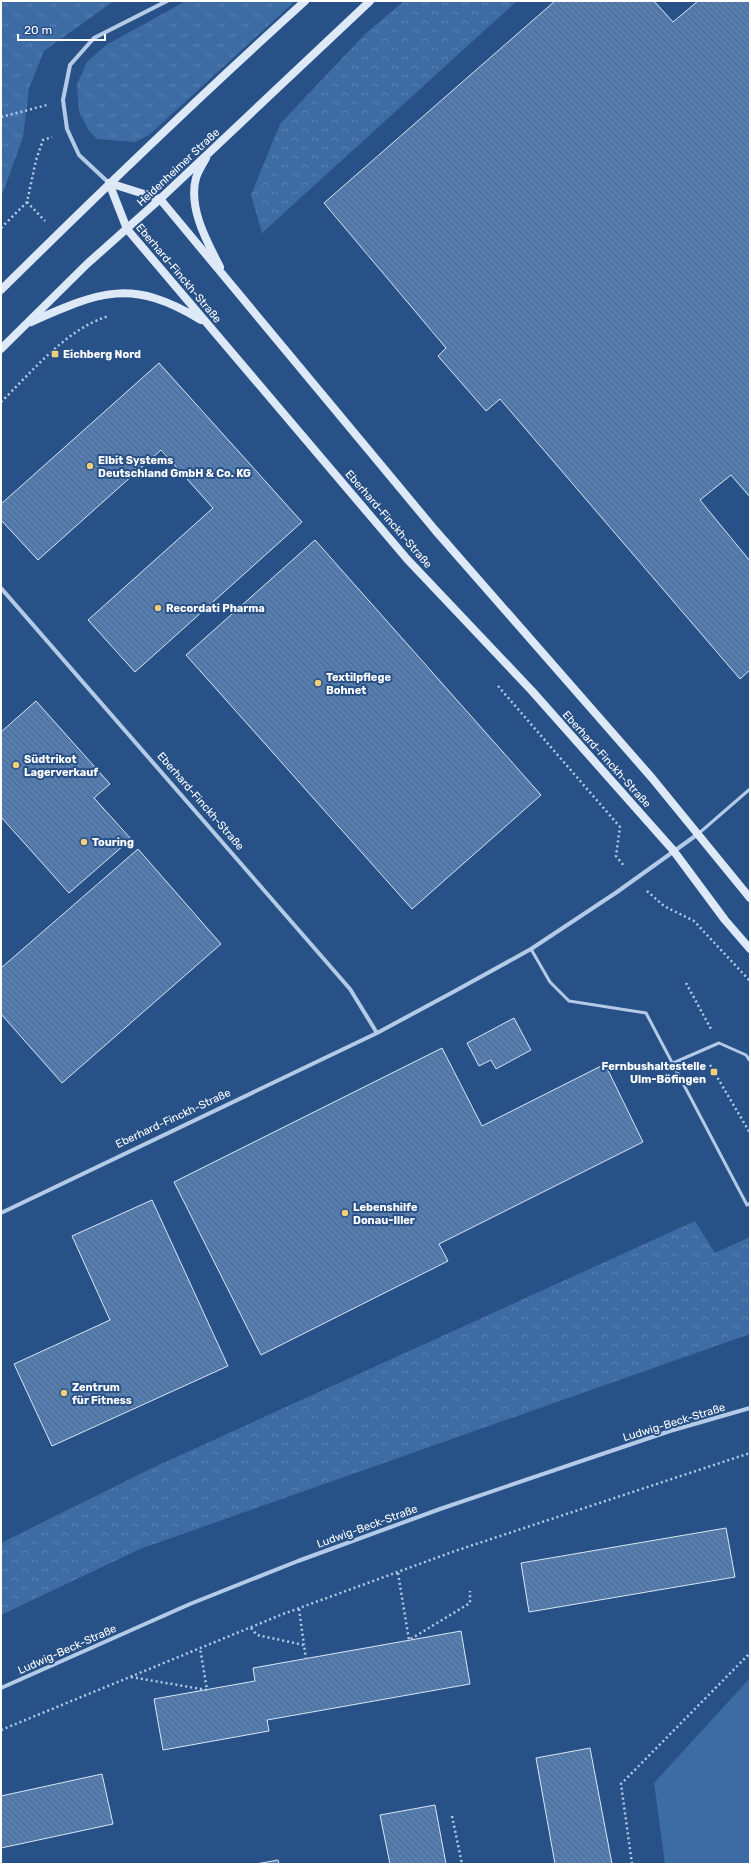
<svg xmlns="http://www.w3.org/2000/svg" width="751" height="1865" viewBox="0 0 751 1865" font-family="Rubik,sans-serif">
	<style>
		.grass { fill: url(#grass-tufts) }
		.forest { fill: url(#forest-crowns) }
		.park { fill: #3d6ba3 }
		.building { fill: url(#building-back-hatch); stroke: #d8e6f6 }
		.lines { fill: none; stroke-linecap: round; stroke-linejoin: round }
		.path { stroke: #b4cbe8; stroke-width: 2.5; stroke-dasharray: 2 3; stroke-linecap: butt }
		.lane { stroke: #b4cbe8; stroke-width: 3 }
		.street { stroke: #b4cbe8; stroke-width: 4 }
		.secondary { stroke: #dee9f7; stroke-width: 8 }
		.poi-dot { fill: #f0ce7a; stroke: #285187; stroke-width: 1.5 }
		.labels { text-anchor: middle; stroke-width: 4; stroke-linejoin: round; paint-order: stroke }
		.street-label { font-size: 11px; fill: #fff; stroke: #285187 }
		.poi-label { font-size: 11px; font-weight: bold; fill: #fff; stroke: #285187; text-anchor: start }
	</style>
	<defs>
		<pattern id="grass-tufts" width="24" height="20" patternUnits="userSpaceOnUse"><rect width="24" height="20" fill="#3d6ba3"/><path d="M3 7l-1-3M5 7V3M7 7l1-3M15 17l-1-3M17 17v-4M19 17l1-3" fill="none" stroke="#5a81b1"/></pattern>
		<pattern id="forest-crowns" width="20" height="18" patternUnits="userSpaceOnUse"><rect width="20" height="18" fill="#3d6ba3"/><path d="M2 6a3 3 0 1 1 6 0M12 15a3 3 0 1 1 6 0" fill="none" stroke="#5a81b1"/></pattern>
		<pattern id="building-back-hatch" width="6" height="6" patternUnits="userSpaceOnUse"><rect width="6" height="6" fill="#557db0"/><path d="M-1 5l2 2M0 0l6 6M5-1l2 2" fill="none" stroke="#516783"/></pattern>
	</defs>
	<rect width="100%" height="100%" fill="#285187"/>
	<path class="grass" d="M 1,1 L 114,1 L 44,51 L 29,88 L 23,137 L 1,198 Z
		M 186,1 L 295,1 L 149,135 L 135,142 L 97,139 L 89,131 L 79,112 L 77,84 L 87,62 L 106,45 Z"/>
	<path class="forest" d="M 404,1 L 517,1 L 262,233 L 251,195 L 280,124 L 365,34 Z
		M 695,1221 L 715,1253 L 750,1237 L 750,1334 L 140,1549 L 1,1615 L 1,1543 L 152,1468 Z"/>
	<path class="park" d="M 750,1678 L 750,1864 L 665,1864 L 654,1783 Z"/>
	<path class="building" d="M 555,1 L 654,1 L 673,22 L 698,1 L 750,1 L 750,497 L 731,475 L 700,500 L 750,561 L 750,670 L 740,679 L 500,399 L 486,411 L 438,356 L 446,348 L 324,203 Z
		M 159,363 L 302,522 L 135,672 L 88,620 L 213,508 L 161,450 L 38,560 L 1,520 L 1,504 Z
		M 315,540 L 541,795 L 412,909 L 186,655 Z
		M 36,701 L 110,784 L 94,798 L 131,839 L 69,893 L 1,817 L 1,732 Z
		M 138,849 L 221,944 L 62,1083 L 1,1014 L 1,968 Z
		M 514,1018 L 531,1050 L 496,1069 L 491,1060 L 479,1066 L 467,1043 Z
		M 442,1048 L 482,1126 L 605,1064 L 643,1142 L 439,1244 L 448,1261 L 261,1355 L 174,1182 Z
		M 152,1200 L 228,1366 L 52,1446 L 14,1364 L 110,1320 L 72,1236 Z
		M 726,1528 L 735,1577 L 529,1612 L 521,1563 Z
		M 461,1631 L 470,1684 L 267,1720 L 269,1731 L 163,1750 L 154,1699 L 255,1681 L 253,1668 Z
		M 590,1748 L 612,1864 L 555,1864 L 536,1758 Z
		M 102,1774 L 113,1824 L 1,1848 L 1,1796 Z
		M 435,1805 L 446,1864 L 390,1864 L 380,1815 Z
		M 278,1860 L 279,1864 L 256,1864 Z"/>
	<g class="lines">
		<path class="path" d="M 1,117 L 47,105
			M 27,202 L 45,221
			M 1,228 L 27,202 L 36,160 L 43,140 L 52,137
			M 1,402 C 32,372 67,328 109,316
			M 498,686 L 620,827 L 616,856 L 625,867
			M 647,891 L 664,906 L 694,921 L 750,981
			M 686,983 L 711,1029
			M 710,1065 L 750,1133
			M 398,1573 L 409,1640 L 470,1603 L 470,1591
			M 299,1609 L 304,1645
			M 251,1628 L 257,1635 L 304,1645 L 306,1659
			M 131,1677 L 207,1690 L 200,1648
			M 1,1730 L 283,1614 L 455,1551 L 750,1453
			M 452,1816 L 462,1864
			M 632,1864 L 621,1784 L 750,1653"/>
		<path class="lane" d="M 698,834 L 750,789
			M 531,949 L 550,982 L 569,1001 L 646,1013 L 747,1205 L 750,1203
			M 673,1063 L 719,1043 L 746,1055 L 750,1061"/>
		<path class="street" d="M 109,183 L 79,155 L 67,129 L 63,100 L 70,65 L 94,38 L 167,1
			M 1,588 L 350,989 L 377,1033
			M 1,1213 L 377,1033 L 455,991 L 531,949 L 617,892 L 698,834
			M 1,1688 L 190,1604 L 298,1561 L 440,1509 L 670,1431 L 750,1408"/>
		<path class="secondary" d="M 206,158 C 203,164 198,171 196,178 C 188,208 207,242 220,267
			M 109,183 L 127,229 L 407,559 L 532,691 L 673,850 L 725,920 L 750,949
			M 109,183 L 160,199 L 435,530 L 652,778 L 750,898
			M 1,290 C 100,192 201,95 305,1
			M 31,322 C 100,291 132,278 201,320
			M 1,349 L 87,264 L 160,199 L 370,1"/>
	</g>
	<g class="poi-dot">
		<rect x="51" y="350" width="8" height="8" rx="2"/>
		<circle cx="90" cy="466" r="4"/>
		<circle cx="158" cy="608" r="4"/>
		<circle cx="318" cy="683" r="4"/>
		<circle cx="16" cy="765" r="4"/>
		<circle cx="84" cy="842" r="4"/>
		<rect x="710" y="1068" width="8" height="8" rx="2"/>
		<circle cx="345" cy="1213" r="4"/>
		<circle cx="64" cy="1393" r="4"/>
	</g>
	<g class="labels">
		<g class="street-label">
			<text transform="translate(178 167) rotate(-43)" y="4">Heidenheimer Straße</text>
			<text transform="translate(179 273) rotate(50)" y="4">Eberhard-Finckh-Straße</text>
			<text transform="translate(389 519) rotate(49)" y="4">Eberhard-Finckh-Straße</text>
			<text transform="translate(607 759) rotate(48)" y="4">Eberhard-Finckh-Straße</text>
			<text transform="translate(201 801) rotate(49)" y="4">Eberhard-Finckh-Straße</text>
			<text transform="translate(173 1118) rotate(-25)" y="4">Eberhard-Finckh-Straße</text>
			<text transform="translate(674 1422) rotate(-17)" y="4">Ludwig-Beck-Straße</text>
			<text transform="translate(367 1526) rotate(-20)" y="4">Ludwig-Beck-Straße</text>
			<text transform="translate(67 1649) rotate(-24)" y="4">Ludwig-Beck-Straße</text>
		</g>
		<g class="poi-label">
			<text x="63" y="358">Eichberg Nord</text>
			<text x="98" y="464">Elbit Systems<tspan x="98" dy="13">Deutschland GmbH &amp; Co. KG</tspan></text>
			<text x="166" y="612">Recordati Pharma</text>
			<text x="326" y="681">Textilpflege<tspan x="326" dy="13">Bohnet</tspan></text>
			<text x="24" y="763">Südtrikot<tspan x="24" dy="13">Lagerverkauf</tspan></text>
			<text x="92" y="846">Touring</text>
			<text x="706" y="1070" text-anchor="end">Fernbushaltestelle<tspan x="706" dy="13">Ulm-Böfingen</tspan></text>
			<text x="353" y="1211">Lebenshilfe<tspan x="353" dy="13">Donau-Iller</tspan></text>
			<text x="72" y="1391">Zentrum<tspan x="72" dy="13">für Fitness</tspan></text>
		</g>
	</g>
	<rect width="751" height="1865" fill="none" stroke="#ffffff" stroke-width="4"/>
	<path d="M18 34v6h87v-6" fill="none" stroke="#ffffff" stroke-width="2"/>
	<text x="24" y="34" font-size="12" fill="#ffffff" stroke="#285187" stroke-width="3" paint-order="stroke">20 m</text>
</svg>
